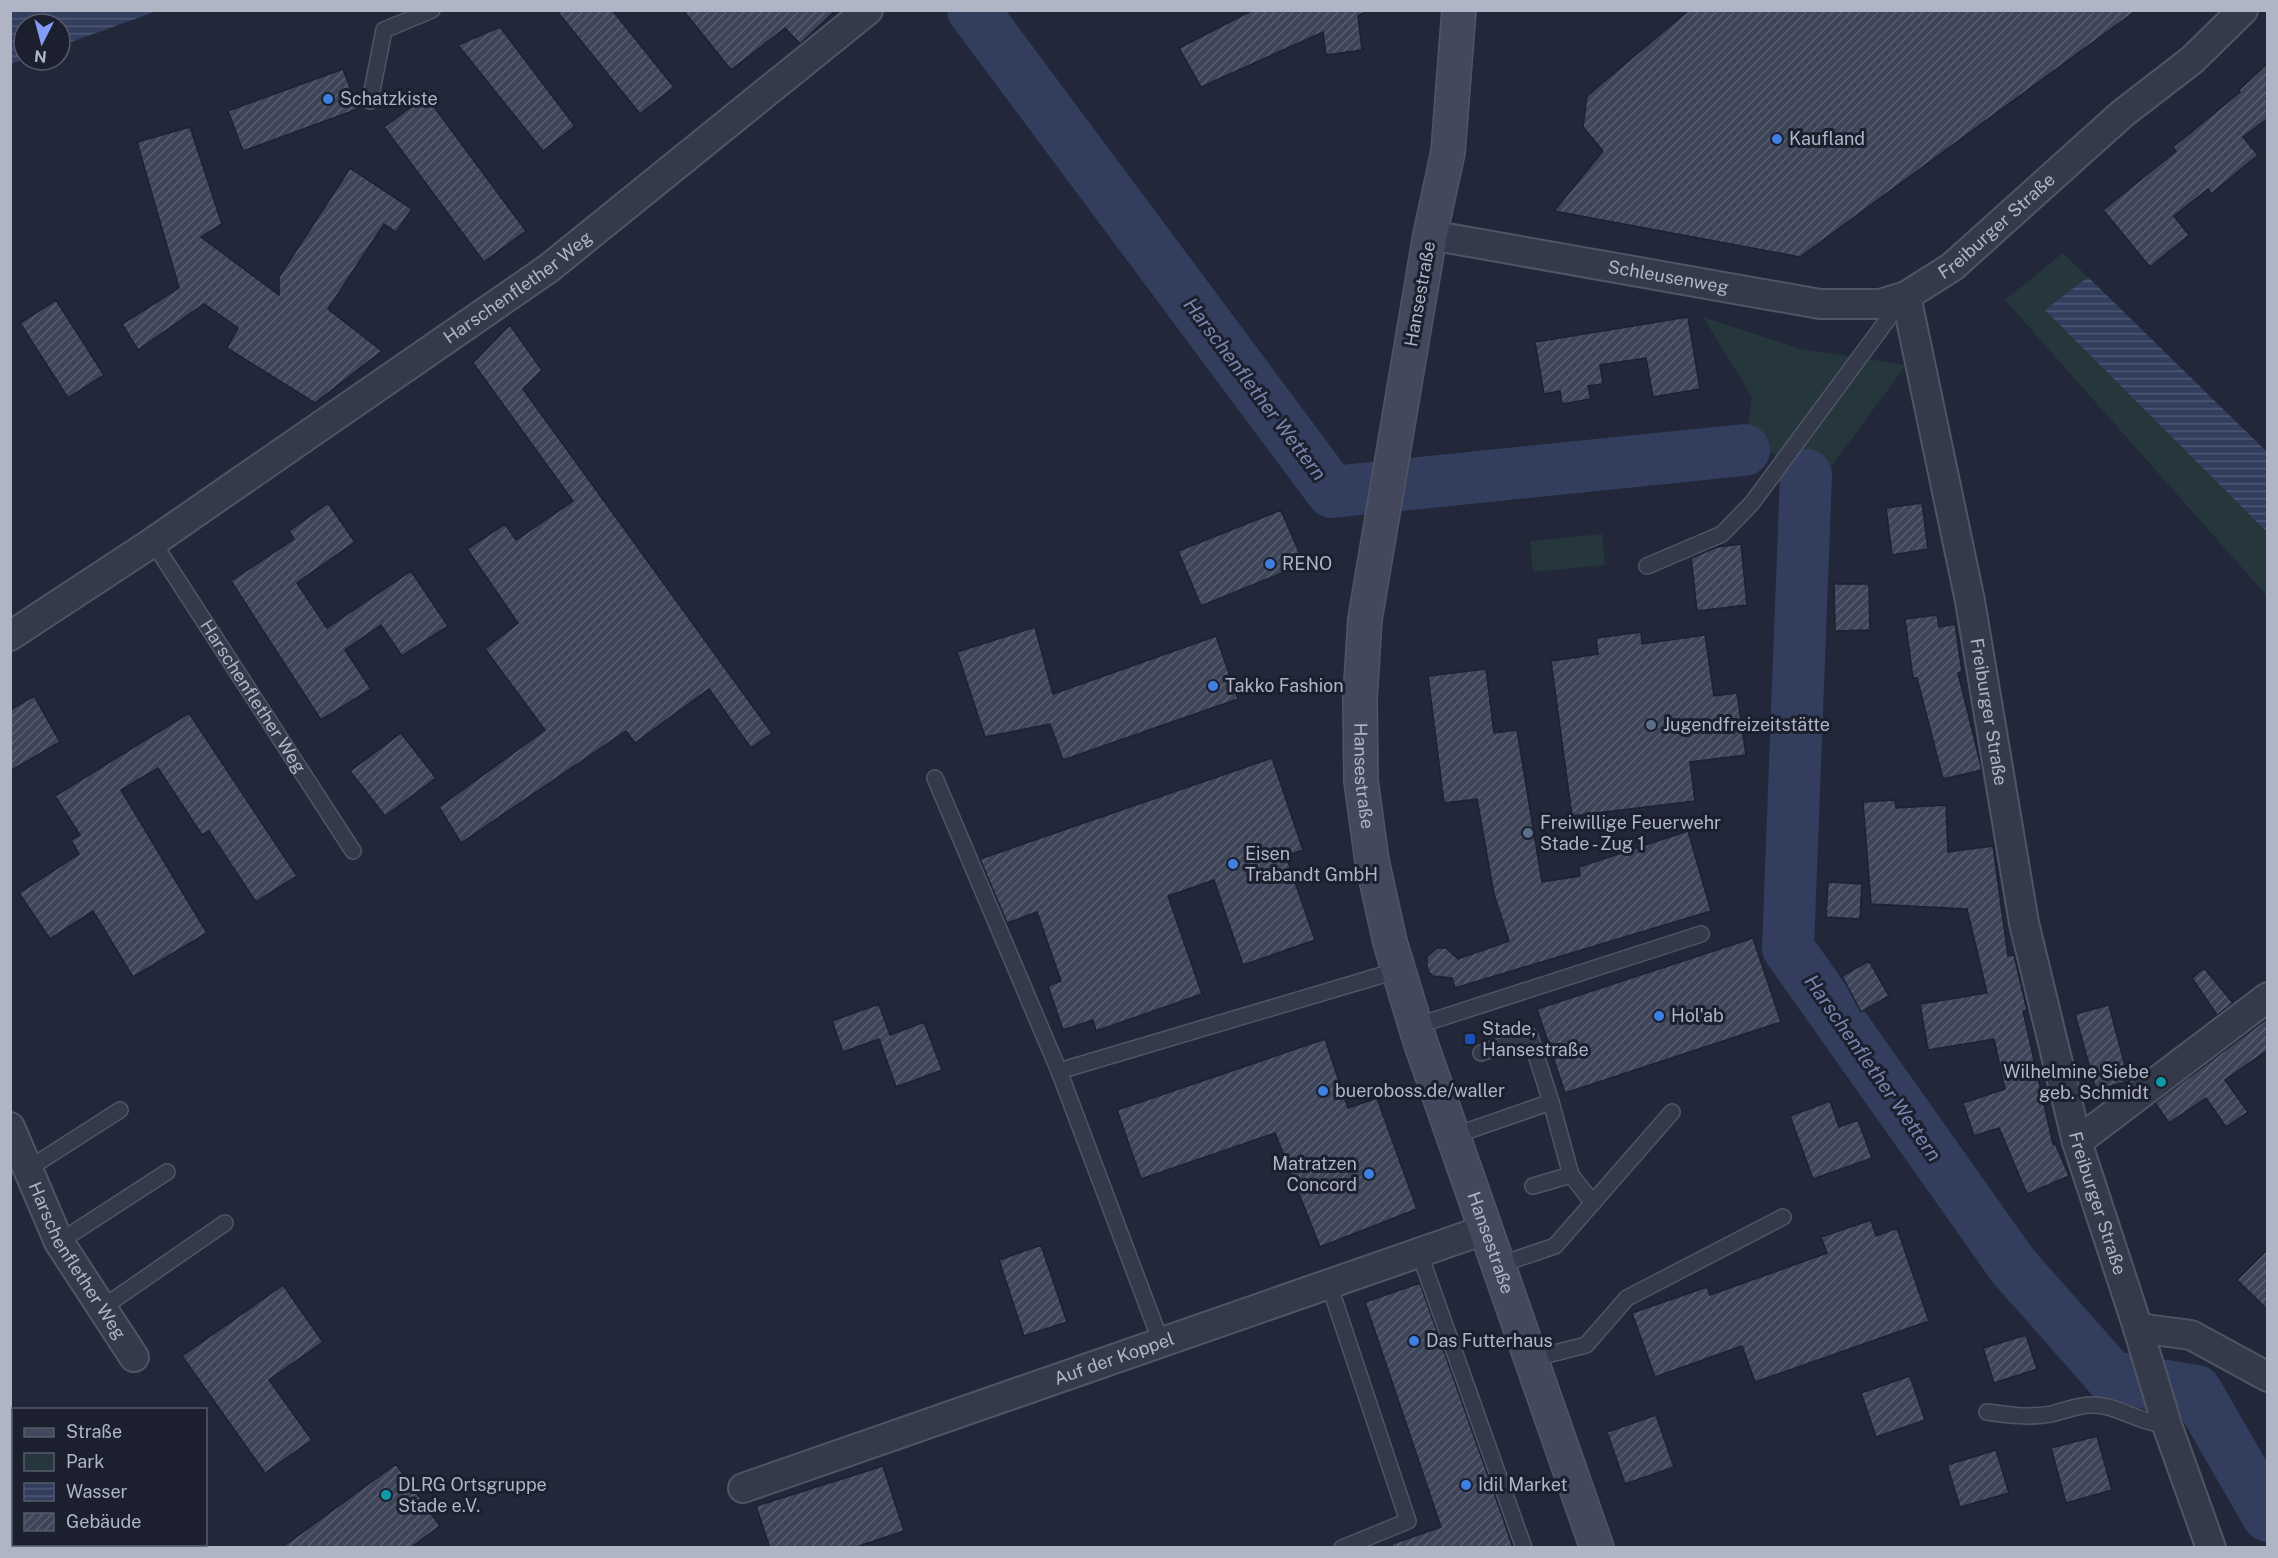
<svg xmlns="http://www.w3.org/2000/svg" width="2278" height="1558" viewBox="0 0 2278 1558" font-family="'Public Sans',sans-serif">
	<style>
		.green { fill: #25363c }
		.water { fill: url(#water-rules) }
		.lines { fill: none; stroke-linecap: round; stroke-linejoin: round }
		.river { stroke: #333e5f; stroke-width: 52 }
		.building { fill: url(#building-hatch); stroke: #1d2130; stroke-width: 1.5 }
		.lane-casing { stroke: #505565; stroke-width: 18 }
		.street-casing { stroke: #505565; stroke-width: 32 }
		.secondary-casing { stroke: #505565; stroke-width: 36 }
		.lane { stroke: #353a4a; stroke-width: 15 }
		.street { stroke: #353a4a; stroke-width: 28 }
		.secondary { stroke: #43485d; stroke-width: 33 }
		.shop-dot { fill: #3f7fe0; stroke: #1b1f2e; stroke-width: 2 }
		.service-dot { fill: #5c6f8a; stroke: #1b1f2e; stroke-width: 2 }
		.transit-dot { fill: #1a4fb4; stroke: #1b1f2e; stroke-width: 2 }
		.culture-dot { fill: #0f9aa8; stroke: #1b1f2e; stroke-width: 2 }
		.labels { text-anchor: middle; stroke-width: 6; stroke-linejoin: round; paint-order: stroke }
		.poi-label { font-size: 18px; fill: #b0b5c6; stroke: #1b1f2e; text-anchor: start }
		.street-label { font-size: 18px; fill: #b0b5c6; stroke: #1b1f2e }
		.water-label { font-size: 20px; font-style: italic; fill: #7886ae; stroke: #1b1f2e }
	</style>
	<defs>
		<pattern id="water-rules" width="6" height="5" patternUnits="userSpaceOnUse" patternTransform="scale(1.5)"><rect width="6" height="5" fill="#333e5f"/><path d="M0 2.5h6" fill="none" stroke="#4e5874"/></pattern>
		<pattern id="building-hatch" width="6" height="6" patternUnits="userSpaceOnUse" patternTransform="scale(1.5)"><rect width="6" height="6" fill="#3e4559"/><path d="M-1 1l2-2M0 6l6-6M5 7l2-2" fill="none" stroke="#575e6f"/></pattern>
	</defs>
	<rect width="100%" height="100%" fill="#222839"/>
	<path class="green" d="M 2063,253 L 2088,277 L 2046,311 L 2267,532 L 2267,596 L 2005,300 Z
		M 1703,317 L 1801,349 L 1906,365 L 1814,490 L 1815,472 L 1746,441 L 1752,397 Z
		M 1602,534 L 1605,565 L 1533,572 L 1530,541 Z"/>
	<path class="water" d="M 11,10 L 157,10 L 157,11 L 60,46 L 60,24 L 24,24 L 24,59 L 11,64 Z
		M 2088,277 L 2267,452 L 2267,532 L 2045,310 Z"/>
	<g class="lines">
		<path class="river" d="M 973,10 L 1332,492 L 1744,450
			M 1806,475 L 1788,948 L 2013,1266 L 2111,1377 L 2196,1391 L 2268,1516"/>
	</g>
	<path class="building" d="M 556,10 L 612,10 L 674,87 L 640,114 Z
		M 683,10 L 836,10 L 800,44 L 785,28 L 731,70 Z
		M 1253,10 L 1370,10 L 1358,16 L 1362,50 L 1326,55 L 1323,32 L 1201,87 L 1179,48 Z
		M 1689,10 L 2137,10 L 1800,257 L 1554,211 L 1603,151 L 1583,127 L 1587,96 Z
		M 500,27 L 575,126 L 543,151 L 458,45 Z
		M 2268,63 L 2268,118 L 2243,137 L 2258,155 L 2211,194 L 2208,189 L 2174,216 L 2189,235 L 2150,267 L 2103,210 L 2176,151 L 2173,147 L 2240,92 L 2239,90 Z
		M 343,69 L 358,109 L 243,151 L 228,111 Z
		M 426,96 L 526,231 L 484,262 L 384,127 Z
		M 190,127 L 222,224 L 201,237 L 279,295 L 279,277 L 350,168 L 412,209 L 396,232 L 384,224 L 328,309 L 382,351 L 315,403 L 227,348 L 238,328 L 204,304 L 138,350 L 122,324 L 179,288 L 137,142 Z
		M 56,300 L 104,375 L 68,398 L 20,323 Z
		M 1688,317 L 1700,389 L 1653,397 L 1646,358 L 1600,365 L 1603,384 L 1588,386 L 1591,399 L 1562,404 L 1560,391 L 1544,394 L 1535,342 Z
		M 510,325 L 542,370 L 523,389 L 772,733 L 751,748 L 709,689 L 635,743 L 626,731 L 461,843 L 439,807 L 545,730 L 485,649 L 518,623 L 467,549 L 505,524 L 516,540 L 573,501 L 473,363 Z
		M 328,503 L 355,542 L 297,583 L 327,628 L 411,571 L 448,626 L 402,656 L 381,625 L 345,650 L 371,689 L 321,720 L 231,581 L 294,539 L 289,531 Z
		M 1922,503 L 1928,549 L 1892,555 L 1886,508 Z
		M 1281,510 L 1304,564 L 1201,606 L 1178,551 Z
		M 1741,544 L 1747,605 L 1697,611 L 1691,558 L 1717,547 Z
		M 1834,584 L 1869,584 L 1870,630 L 1835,631 Z
		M 1937,615 L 1939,627 L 1955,624 L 1962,672 L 1958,673 L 1982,770 L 1943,779 L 1917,678 L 1913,678 L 1905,619 Z
		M 1035,627 L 1053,694 L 1216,636 L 1238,699 L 1063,760 L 1050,724 L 985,737 L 957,652 Z
		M 1641,632 L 1642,644 L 1705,635 L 1714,696 L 1737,693 L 1746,755 L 1690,762 L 1695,801 L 1572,816 L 1551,661 L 1598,654 L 1596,638 Z
		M 1486,669 L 1494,733 L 1517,730 L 1542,882 L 1580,876 L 1579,867 L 1688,831 L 1711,911 L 1455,988 L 1452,978 L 1433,976 L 1429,972 L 1427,967 L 1427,957 L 1437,948 L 1446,948 L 1458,959 L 1509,941 L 1494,894 L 1477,799 L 1444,803 L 1428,676 Z
		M 34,696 L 60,742 L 10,771 L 10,710 Z
		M 189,713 L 297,876 L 256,902 L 209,831 L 202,835 L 158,768 L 121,790 L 207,933 L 133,977 L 93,911 L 50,939 L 19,893 L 79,854 L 71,840 L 80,835 L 55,796 Z
		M 401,733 L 436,778 L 385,816 L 350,771 Z
		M 1272,758 L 1303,850 L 1286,856 L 1315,940 L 1243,965 L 1214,880 L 1168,896 L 1202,994 L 1096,1031 L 1093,1020 L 1063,1030 L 1048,986 L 1061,981 L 1037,912 L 1007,923 L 980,859 Z
		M 1895,800 L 1896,808 L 1946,805 L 1948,852 L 1993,846 L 2008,956 L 2014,955 L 2027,1010 L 2023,1011 L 2053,1144 L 2055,1143 L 2069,1176 L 2027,1194 L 1999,1128 L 1974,1136 L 1963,1103 L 2005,1089 L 1994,1039 L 1928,1050 L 1920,1004 L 1987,993 L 1967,909 L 1871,904 L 1863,802 Z
		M 1828,882 L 1862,884 L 1860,919 L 1826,917 Z
		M 1753,938 L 1781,1022 L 1565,1093 L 1537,1009 Z
		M 1869,961 L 1889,996 L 1861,1012 L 1842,976 Z
		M 2204,968 L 2233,1003 L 2217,1015 L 2192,978 Z
		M 879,1004 L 890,1035 L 924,1022 L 942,1070 L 896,1087 L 879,1039 L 843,1052 L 832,1021 Z
		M 2109,1005 L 2129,1081 L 2096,1090 L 2075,1014 Z
		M 2268,1018 L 2268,1050 L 2225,1080 L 2248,1112 L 2226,1127 L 2206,1098 L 2169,1123 L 2155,1103 Z
		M 1325,1039 L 1348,1108 L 1377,1098 L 1417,1209 L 1320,1247 L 1275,1133 L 1141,1179 L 1117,1110 Z
		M 1830,1101 L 1839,1127 L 1858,1120 L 1872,1158 L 1813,1179 L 1790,1116 Z
		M 1871,1220 L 1876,1236 L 1897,1228 L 1929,1321 L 1755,1382 L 1742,1346 L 1655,1377 L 1632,1313 L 1707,1287 L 1710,1295 L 1827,1253 L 1821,1237 Z
		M 1041,1245 L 1067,1322 L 1024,1336 L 999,1260 Z
		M 2268,1249 L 2268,1310 L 2237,1280 Z
		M 1420,1283 L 1504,1521 L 1513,1548 L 1392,1548 L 1392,1544 L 1441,1527 L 1365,1302 Z
		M 283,1285 L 323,1342 L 269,1380 L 312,1440 L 265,1473 L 182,1356 Z
		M 2026,1335 L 2037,1369 L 1994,1383 L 1983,1348 Z
		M 1910,1376 L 1925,1420 L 1876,1437 L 1861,1393 Z
		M 1656,1415 L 1674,1467 L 1625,1484 L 1607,1432 Z
		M 2097,1436 L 2112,1490 L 2066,1503 L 2051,1448 Z
		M 1996,1450 L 2009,1493 L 1960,1507 L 1947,1465 Z
		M 396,1464 L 440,1526 L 410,1548 L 281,1548 Z
		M 883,1466 L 904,1531 L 853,1548 L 770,1548 L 756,1506 Z"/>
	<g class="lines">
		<defs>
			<g id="lane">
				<path d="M 370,101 L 384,30 L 432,10"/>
				<path id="s1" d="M 153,542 L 353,851"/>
				<path d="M 1647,566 L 1722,534 L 1752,503 L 1902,300"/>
				<path d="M 935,778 L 1059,1071"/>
				<path d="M 1416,1026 L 1701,934"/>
				<path d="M 1481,1053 L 1530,1036 L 1551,1102"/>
				<path d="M 1453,1136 L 1551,1102 L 1571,1175 L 1593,1203"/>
				<path d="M 28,1169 L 120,1110"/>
				<path d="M 1533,1186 L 1571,1175"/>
				<path d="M 59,1242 L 167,1172"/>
				<path d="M 1419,1252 L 1524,1548"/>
				<path d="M 1499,1265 L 1555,1246 L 1672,1112"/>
				<path d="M 1329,1284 L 1408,1521 L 1342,1548"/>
				<path d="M 102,1308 L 225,1223"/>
				<path d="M 1161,1342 L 1059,1071 L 1399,970"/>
				<path d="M 1531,1359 L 1586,1345 L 1627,1298 L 1783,1217"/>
				<path d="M 1987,1412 C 2008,1415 2029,1418 2051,1414 C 2064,1411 2078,1405 2092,1405 C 2115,1404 2139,1423 2167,1425"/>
			</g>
			<g id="street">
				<path id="s2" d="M 1430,235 L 1820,304 L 1880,304 L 1906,296 L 1952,267 L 2122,114 L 2192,60 L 2243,10"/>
				<path id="s3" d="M 1906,296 L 1970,601 L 2024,923 L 2077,1142 L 2138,1328 L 2167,1425 L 2211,1548"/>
				<path id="s4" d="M 10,636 L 153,542 L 549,268 L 868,10"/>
				<path id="s5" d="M 10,1127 L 59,1242 L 134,1357"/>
				<path d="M 2077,1142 L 2268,997"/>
				<path d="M 2138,1328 L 2191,1335 L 2268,1377"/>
				<path id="s6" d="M 743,1488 L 1487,1229"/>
			</g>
			<g id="secondary">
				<path id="s7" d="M 1459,10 L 1448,152 L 1430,235 L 1365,619 L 1360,699 L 1361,781 L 1372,861 L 1390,942 L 1420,1041 L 1597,1548"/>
			</g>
		</defs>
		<use href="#lane" class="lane-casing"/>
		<use href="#street" class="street-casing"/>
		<use href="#secondary" class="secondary-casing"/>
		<use href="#lane" class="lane"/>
		<use href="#street" class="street"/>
		<use href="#secondary" class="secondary"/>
	</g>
	<g class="shop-dot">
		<circle cx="328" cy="99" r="6"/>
		<circle cx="1777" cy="139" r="6"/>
		<circle cx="1270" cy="564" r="6"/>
		<circle cx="1213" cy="686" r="6"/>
		<circle cx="1233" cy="864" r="6"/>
		<circle cx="1659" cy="1016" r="6"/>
		<circle cx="1323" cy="1091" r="6"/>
		<circle cx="1369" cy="1174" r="6"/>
		<circle cx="1414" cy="1341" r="6"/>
		<circle cx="1466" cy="1485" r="6"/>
	</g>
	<g class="service-dot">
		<circle cx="1651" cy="725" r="6"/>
		<circle cx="1528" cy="833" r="6"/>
	</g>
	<rect class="transit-dot" x="1464" y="1033" width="12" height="12" rx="3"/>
	<g class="culture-dot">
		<circle cx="2161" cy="1082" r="6"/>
		<circle cx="386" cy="1495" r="6"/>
	</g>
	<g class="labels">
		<g class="poi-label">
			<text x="340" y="105">Schatzkiste</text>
			<text x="1789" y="145">Kaufland</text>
			<text x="1282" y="570">RENO</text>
			<text x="1225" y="692">Takko Fashion</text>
			<text x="1663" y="731">Jugendfreizeitstätte</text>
			<text x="1540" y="829">Freiwillige Feuerwehr<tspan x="1540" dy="21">Stade - Zug 1</tspan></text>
			<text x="1245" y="860">Eisen<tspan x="1245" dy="21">Trabandt GmbH</tspan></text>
			<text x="1671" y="1022">Hol'ab</text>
			<text x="1482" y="1035">Stade,<tspan x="1482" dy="21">Hansestraße</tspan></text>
			<text x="2149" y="1078" text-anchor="end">Wilhelmine Siebe<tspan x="2149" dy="21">geb. Schmidt</tspan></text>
			<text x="1335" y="1097">bueroboss.de/waller</text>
			<text x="1357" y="1170" text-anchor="end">Matratzen<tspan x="1357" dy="21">Concord</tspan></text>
			<text x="1426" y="1347">Das Futterhaus</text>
			<text x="398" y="1491">DLRG Ortsgruppe<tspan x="398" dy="21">Stade e.V.</tspan></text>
			<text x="1478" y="1491">Idil Market</text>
		</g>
		<g class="street-label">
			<text dy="6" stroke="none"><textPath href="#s2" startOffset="598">Freiburger Straße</textPath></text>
			<text dy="6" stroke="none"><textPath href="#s2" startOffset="242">Schleusenweg</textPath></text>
			<text dy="6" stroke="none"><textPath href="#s4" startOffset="616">Harschenflether Weg</textPath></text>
			<text transform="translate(1420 294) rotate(-80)" y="6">Hansestraße</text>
			<text dy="6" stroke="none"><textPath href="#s1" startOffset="184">Harschenflether Weg</textPath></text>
			<text dy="6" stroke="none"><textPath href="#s3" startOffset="424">Freiburger Straße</textPath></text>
			<text dy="6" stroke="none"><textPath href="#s7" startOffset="774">Hansestraße</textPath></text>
			<text dy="6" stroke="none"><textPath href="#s3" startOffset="928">Freiburger Straße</textPath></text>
			<text dy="6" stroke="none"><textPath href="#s7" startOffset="1260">Hansestraße</textPath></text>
			<text dy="6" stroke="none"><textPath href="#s5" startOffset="150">Harschenflether Weg</textPath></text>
			<text dy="6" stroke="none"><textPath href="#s6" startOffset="393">Auf der Koppel</textPath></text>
		</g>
		<g class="water-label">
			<text transform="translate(1255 389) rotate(53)" y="7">Harschenflether Wettern</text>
			<text transform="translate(1873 1068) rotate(55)" y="7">Harschenflether Wettern</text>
		</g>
	</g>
	<rect width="2278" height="1558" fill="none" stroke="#b0b5c6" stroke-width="24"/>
	<rect x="12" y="1408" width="195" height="138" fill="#1b1f2e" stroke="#575b6b" stroke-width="1.5"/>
	<rect x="24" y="1428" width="30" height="9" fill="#43485d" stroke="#575b6b" stroke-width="1.5"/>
	<text x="66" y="1438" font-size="18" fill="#b0b5c6">Straße</text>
	<rect x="24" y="1453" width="30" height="18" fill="#25363c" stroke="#575b6b" stroke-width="1.5"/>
	<text x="66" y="1468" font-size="18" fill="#b0b5c6">Park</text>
	<rect x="24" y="1483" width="30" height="18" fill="url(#water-rules)" stroke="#575b6b" stroke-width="1.5"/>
	<text x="66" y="1498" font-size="18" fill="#b0b5c6">Wasser</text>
	<rect x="24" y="1513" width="30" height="18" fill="url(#building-hatch)" stroke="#575b6b" stroke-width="1.5"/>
	<text x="66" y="1528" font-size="18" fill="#b0b5c6">Gebäude</text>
	<g transform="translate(42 42) rotate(186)"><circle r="28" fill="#1b1f2e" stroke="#575b6b" stroke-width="1.5"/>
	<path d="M0-4.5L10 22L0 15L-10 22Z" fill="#859cf6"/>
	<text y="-9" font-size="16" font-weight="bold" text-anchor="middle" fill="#b0b5c6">N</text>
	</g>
</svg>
